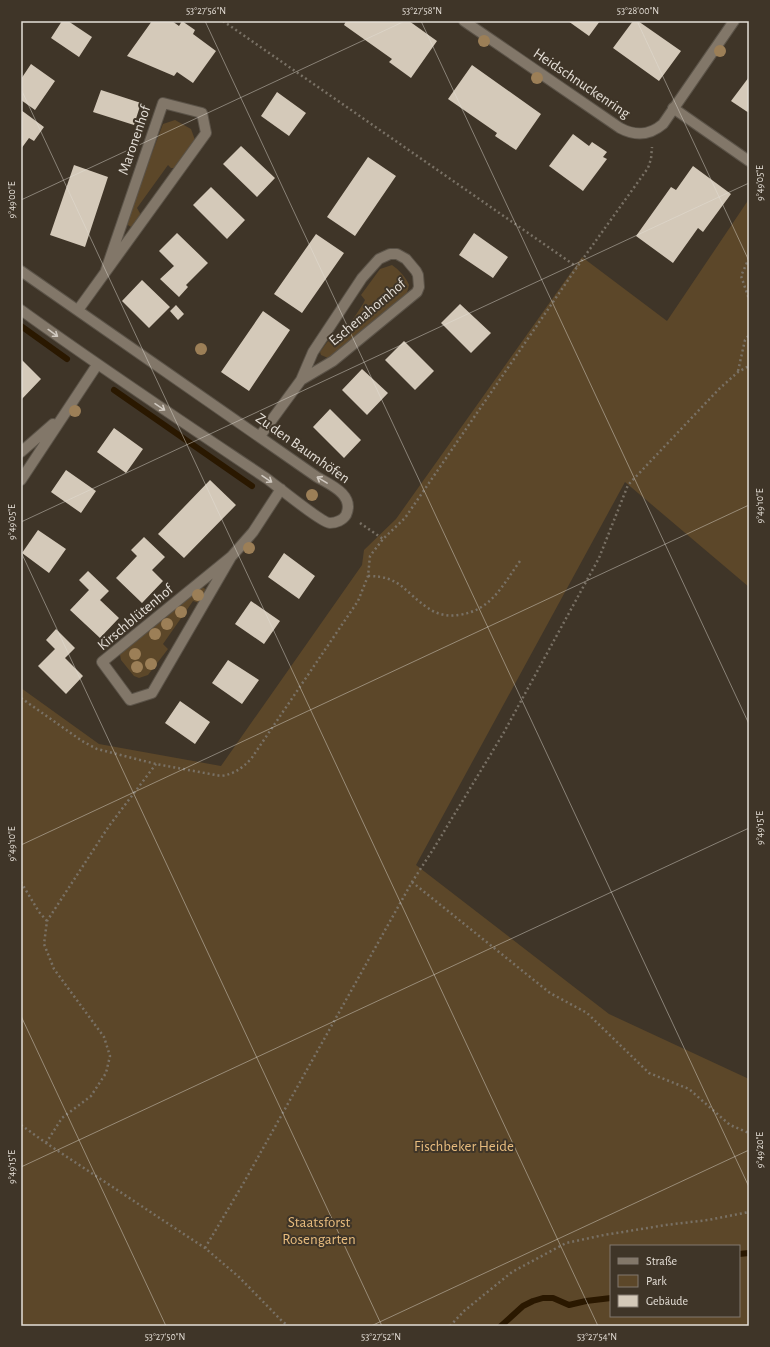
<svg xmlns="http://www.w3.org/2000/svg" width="770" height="1347" viewBox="0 0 770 1347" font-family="'Alegreya Sans',sans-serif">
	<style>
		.green { fill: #5c4729; fill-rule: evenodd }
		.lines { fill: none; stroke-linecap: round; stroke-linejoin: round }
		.stream { stroke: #2a1800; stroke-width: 6 }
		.building { fill: #d4c9b9 }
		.service-casing { stroke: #5b5348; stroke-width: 12 }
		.minor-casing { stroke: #5b5348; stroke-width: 12 }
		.path { stroke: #797165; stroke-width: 2.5; stroke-dasharray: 2 3; stroke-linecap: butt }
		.service { stroke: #827769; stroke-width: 10 }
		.minor { stroke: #827769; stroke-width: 10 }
		.tree { fill: #9c7f57 }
		.oneway { stroke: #d1cac1 }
		.ticks { fill: none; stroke: #e5dfd7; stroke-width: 1; stroke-opacity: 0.45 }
		.labels { text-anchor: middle; stroke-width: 4; stroke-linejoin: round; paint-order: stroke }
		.street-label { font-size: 15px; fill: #e5dfd7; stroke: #3f3528 }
		.park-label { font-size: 15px; fill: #e8bc7e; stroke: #3f3528 }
		.neatline { fill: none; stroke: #e5dfd7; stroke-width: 1.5 }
		.ticks-label { font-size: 10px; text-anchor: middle; fill: #e5dfd7 }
	</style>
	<rect width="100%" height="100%" fill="#3f3528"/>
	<path class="green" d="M 175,120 L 191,129 L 195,140 L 175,168 L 171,168 L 168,165 L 137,208 L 141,215 L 134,226 L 131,227 L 128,225 L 126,222 L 163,124 Z
		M 749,199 L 749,587 L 625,482 L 416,865 L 609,1014 L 749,1079 L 749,1326 L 21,1326 L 21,688 L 99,744 L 221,766 L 362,565 L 364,550 L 396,519 L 582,257 L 667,321 ZM 611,1246 L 739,1246 L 739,1316 L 611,1316 Z
		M 392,265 C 399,270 406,277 409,285 L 407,293 L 328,358 L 321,355 L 320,352 L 328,341 L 332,343 L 338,342 L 363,304 L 365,300 L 361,295 L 380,269 Z
		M 201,586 L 208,591 L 199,603 L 193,601 L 163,644 L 168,649 L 148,675 L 139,678 L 134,676 L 121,660 L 120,655 L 122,650 Z"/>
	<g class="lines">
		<path class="stream" d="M 21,326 L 67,359
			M 114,390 L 252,486
			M 739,1254 L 749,1253
			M 501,1326 L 523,1306 L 533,1301 L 543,1298 L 553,1298 L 569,1305 L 586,1301 L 611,1298"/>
	</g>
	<path class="building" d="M 62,21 L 68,21 L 92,37 L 79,57 L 51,38 Z
		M 152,21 L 172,21 L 179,26 L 182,21 L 195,30 L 193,34 L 216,51 L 193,83 L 177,72 L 174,76 L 127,56 Z
		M 346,21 L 409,21 L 437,41 L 411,78 L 389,62 L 392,59 L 344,25 Z
		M 568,21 L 600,21 L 589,36 Z
		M 633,21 L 638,21 L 681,51 L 659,81 L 613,48 Z
		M 31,64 L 55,81 L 35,110 L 21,100 L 21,79 Z
		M 472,65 L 541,114 L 516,150 L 495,136 L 497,133 L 448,99 Z
		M 749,77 L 749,113 L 731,101 Z
		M 101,90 L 141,103 L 134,125 L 93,112 Z
		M 277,92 L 306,113 L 289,136 L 261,116 Z
		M 21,110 L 44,127 L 34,141 L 29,138 L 21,149 Z
		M 573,134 L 589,146 L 592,142 L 607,152 L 603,157 L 607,159 L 583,191 L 549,166 Z
		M 241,146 L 275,178 L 257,197 L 223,164 Z
		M 368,157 L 396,176 L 355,236 L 327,217 Z
		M 74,165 L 108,177 L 85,247 L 50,235 Z
		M 693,166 L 731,194 L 703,232 L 698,228 L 673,263 L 636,236 L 671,187 L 676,190 Z
		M 211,187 L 245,220 L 227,239 L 193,205 Z
		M 177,233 L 208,263 L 186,285 L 188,287 L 179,297 L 160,279 L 174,266 L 159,251 Z
		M 474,233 L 508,257 L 493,278 L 459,255 Z
		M 316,234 L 344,253 L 302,313 L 274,294 Z
		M 142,280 L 170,307 L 149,328 L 122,301 Z
		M 460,304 L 491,333 L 471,353 L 441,323 Z
		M 176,305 L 184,314 L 178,320 L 170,311 Z
		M 263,311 L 290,330 L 249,391 L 221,372 Z
		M 404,341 L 434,371 L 415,390 L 385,360 Z
		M 21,359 L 41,379 L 21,400 Z
		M 362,369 L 388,393 L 367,415 L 342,390 Z
		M 330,409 L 361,440 L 344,458 L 313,427 Z
		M 114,428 L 143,449 L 126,473 L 97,452 Z
		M 66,470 L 96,491 L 81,513 L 51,492 Z
		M 210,480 L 236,505 L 184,558 L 158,534 Z
		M 38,530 L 66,549 L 49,573 L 22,553 Z
		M 144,537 L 165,557 L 152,570 L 163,581 L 142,603 L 116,578 L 137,556 L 131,550 Z
		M 284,553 L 315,576 L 299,599 L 268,577 Z
		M 88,571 L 109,591 L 100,600 L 119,618 L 100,638 L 70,610 L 89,590 L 79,580 Z
		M 251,601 L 280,621 L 264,644 L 235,624 Z
		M 56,629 L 75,648 L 65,658 L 83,676 L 66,694 L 38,666 L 55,649 L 46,640 Z
		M 228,660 L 259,680 L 242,704 L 212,683 Z
		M 180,701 L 210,722 L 195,744 L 165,723 Z"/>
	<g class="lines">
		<defs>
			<path id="service" d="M 673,108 L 749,161"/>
			<path id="minor" d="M 464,21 L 620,128 C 635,136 649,136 663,124 L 734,21
				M 21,271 L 317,477 C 331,485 355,495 346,515 C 343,520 336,523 330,523 C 322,523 277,486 266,478 C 184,423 101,368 21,310
				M 78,310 L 206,133 L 202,113 L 163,103 L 106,270
				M 260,436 L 301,380 L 333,361 L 417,292 L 419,287 L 418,275 L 416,271 L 406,259 L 397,254 L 390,254 L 379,259 L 362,278 L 313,352 L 301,380
				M 21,452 L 53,424
				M 21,480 L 97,365
				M 231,557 L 152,693 L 130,700 L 102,662 L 231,557 L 253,532 L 281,489"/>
		</defs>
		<use href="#service" class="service-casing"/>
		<use href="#minor" class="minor-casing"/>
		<path class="path" d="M 223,21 L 577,267
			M 749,258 L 741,276 L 749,299
			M 738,371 L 745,340 L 749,335
			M 360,523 L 383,539
			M 368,576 C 401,576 404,592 428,608 C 436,614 448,617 458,615 C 491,611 502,586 520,561
			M 21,698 L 82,741 L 97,749 L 156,764 L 221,776 C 234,774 241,769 251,759 L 358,601 L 368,576 L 370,556 L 383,539 L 405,518 L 577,267 L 648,168 L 651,159 L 652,147
			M 21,882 L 39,912 L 47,921
			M 412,882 L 550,993 L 587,1013 L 649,1073 L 689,1089 L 730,1125 L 749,1133
			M 21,1125 L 46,1143 L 205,1248 L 239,1277 L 281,1320 L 288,1326
			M 46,1143 L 62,1118 L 91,1096 L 106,1073 L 110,1056 L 104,1037 L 54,969 L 44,944 L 47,921 L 109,826 L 156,764
			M 205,1248 L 243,1184 L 412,882 L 434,848 L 503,734 L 599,558 L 628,485 L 719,389 L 738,372 L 749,366
			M 450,1326 L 464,1311 L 512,1272 L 566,1243 L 604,1235 L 666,1225 L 708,1220 L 749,1212"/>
		<use href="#service" class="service"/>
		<use href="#minor" class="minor"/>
	</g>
	<g class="tree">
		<circle cx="484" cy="41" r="6"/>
		<circle cx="720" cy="51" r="6"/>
		<circle cx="537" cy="78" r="6"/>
		<circle cx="201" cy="349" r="6"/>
		<circle cx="75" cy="411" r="6"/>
		<circle cx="312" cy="495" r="6"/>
		<circle cx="249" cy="548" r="6"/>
		<circle cx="198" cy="595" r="6"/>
		<circle cx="181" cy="612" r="6"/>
		<circle cx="167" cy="624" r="6"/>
		<circle cx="155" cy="634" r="6"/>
		<circle cx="135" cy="654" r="6"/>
		<circle cx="151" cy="664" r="6"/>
		<circle cx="137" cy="667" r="6"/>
	</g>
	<defs><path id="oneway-shaft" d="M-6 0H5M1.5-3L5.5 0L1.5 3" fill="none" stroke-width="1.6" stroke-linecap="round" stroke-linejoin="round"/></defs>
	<g class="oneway">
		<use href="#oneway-shaft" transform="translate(53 333) rotate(36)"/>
		<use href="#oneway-shaft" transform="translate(160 407) rotate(34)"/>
		<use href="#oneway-shaft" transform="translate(267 479) rotate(34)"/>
		<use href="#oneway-shaft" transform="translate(322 480) rotate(-149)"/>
	</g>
	<path class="ticks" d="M 205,21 L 749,1187M 421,21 L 749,724M 637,21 L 749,261M 21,89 L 598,1326M 21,200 L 405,21M 21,522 L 749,183M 21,552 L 382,1326M 21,845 L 749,505M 21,1016 L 166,1326M 21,1167 L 749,828M 371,1326 L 749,1150"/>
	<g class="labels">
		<g class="street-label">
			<text transform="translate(582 83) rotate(34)" y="5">Heidschnuckenring</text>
			<text transform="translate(134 140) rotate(-71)" y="5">Maronenhof</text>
			<text transform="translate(367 312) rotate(-40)" y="5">Eschenahornhof</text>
			<text transform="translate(303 448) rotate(35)" y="5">Zu den Baumhöfen</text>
			<text transform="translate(135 617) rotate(-40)" y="5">Kirschblütenhof</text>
		</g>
		<g class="park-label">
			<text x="464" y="1151">Fischbeker Heide</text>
			<text x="319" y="1227">Staatsforst<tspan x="319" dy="17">Rosengarten</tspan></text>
		</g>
	</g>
	<rect width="770" height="1347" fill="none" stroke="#3f3528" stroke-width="44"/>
	<rect x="610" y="1245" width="130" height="72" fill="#3f3528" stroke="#81796e"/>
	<rect x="618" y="1258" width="20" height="6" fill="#827769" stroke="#81796e"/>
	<text x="646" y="1265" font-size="12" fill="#e5dfd7">Straße</text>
	<rect x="618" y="1275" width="20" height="12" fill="#5c4729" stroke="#81796e"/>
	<text x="646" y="1285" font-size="12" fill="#e5dfd7">Park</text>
	<rect x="618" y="1295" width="20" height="12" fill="#d4c9b9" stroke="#81796e"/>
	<text x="646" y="1305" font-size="12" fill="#e5dfd7">Gebäude</text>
	<rect x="22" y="22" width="726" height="1303" class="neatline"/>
	<g class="ticks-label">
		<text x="206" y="14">53°27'56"N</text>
		<text x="422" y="14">53°27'58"N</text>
		<text x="638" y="14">53°28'00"N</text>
		<text transform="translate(759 183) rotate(-90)" y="4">9°49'05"E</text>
		<text transform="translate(11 200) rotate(-90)" y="4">9°49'00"E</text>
		<text transform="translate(759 506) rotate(-90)" y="4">9°49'10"E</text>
		<text transform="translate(11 522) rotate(-90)" y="4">9°49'05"E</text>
		<text transform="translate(759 828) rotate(-90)" y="4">9°49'15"E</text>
		<text transform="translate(11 844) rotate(-90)" y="4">9°49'10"E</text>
		<text transform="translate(759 1150) rotate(-90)" y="4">9°49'20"E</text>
		<text transform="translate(11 1167) rotate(-90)" y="4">9°49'15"E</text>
		<text x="165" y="1340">53°27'50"N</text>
		<text x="381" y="1340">53°27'52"N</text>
		<text x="597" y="1340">53°27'54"N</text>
	</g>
</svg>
